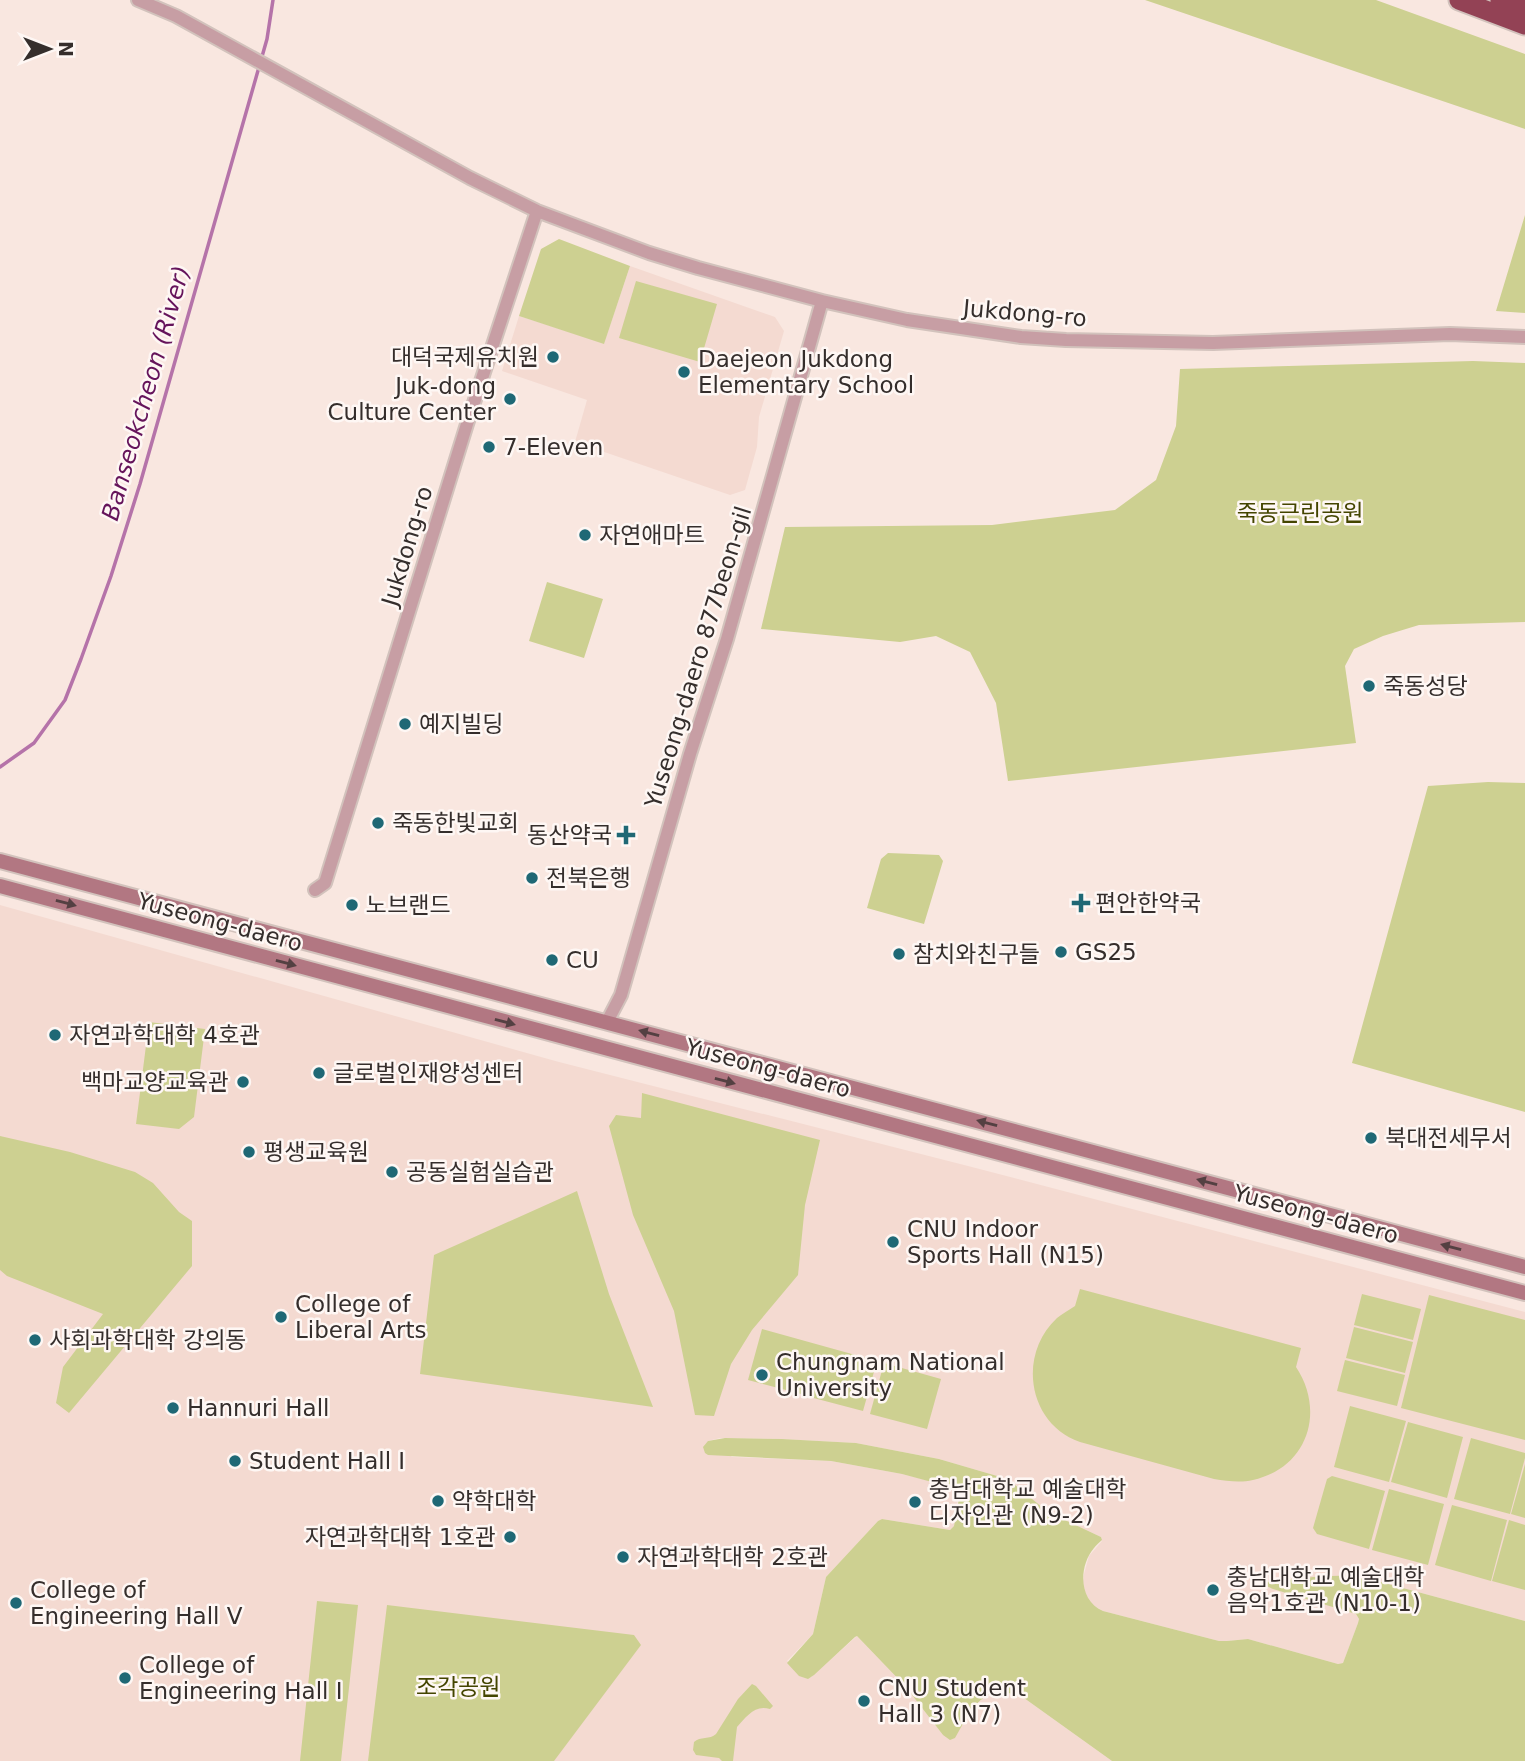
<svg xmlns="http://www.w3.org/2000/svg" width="1525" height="1761" viewBox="0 0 1525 1761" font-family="'DejaVu Sans','Noto Sans KR',sans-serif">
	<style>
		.built { fill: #f4dad1 }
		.green { fill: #cdd091 }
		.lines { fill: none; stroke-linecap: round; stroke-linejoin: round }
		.stream { stroke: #b573a9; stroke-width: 3.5 }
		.tertiary-casing { stroke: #d2c2bc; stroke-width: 16 }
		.secondary-casing { stroke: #d2c2bc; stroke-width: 18 }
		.motorway-casing { stroke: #d2c2bc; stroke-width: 23 }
		.tertiary { stroke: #c79ea4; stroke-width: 12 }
		.secondary { stroke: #b27782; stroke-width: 14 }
		.motorway { stroke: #934255; stroke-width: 19 }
		.oneway { fill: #544042 }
		.poi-dot { fill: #1f6875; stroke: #fef7f4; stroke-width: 2.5 }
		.labels { text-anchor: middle; stroke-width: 5; stroke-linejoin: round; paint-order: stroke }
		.street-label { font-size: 23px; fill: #352e2c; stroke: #fef7f4 }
		.poi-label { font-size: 23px; fill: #352e2c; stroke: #fef7f4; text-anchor: start }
		.park-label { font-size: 23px; fill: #444500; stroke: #fef7f4 }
		.water-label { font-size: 24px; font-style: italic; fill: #65145b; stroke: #fef7f4 }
	</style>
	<rect width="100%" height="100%" fill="#f9e7e0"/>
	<path class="built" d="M 630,266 L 775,317 L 784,331 L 759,417 L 757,447 L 745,490 L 730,495 L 575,442 L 587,400 L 502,371 L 519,316 L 604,343 Z
		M 0,905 L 559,1062 L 968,1166 L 1525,1312 L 1525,1621 L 1366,1578 L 1348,1576 L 1311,1578 L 1264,1582 L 1356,1614 L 1359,1619 L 1358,1623 L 1343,1663 L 1338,1664 L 1248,1639 L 1227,1641 L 1219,1641 L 1103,1611 L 1091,1604 L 1084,1590 L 1083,1583 L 1084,1574 L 1089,1556 L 1102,1541 L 1101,1537 L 1048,1512 L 1014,1484 L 997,1476 L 939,1459 L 856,1443 L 782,1439 L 720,1438 L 708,1441 L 732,1457 L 831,1461 L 902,1474 L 956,1487 L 959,1491 L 954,1526 L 950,1530 L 882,1519 L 878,1521 L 826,1577 L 813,1634 L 787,1661 L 811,1677 L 857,1636 L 905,1686 L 943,1735 L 984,1697 L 999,1692 L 1007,1693 L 1024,1698 L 1112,1761 L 0,1761 Z"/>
	<path class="green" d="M 1145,0 L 1376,0 L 1525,54 L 1525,129 Z
		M 1525,215 L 1525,313 L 1496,311 Z
		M 559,239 L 630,266 L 604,344 L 519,316 L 541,249 Z
		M 636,281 L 717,304 L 700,362 L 619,338 Z
		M 1473,361 L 1525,363 L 1525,622 L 1419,625 L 1383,636 L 1354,649 L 1345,666 L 1356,743 L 1008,781 L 996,703 L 970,652 L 936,636 L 900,642 L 761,629 L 785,527 L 992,525 L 1115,510 L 1156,480 L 1176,426 L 1180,369 Z
		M 547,582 L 603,599 L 584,658 L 529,641 Z
		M 1488,782 L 1525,783 L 1525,1112 L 1352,1063 L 1428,786 Z
		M 888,853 L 939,855 L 943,861 L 924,924 L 867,908 L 881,859 Z
		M 149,1022 L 205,1029 L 194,1117 L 179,1129 L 136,1124 Z
		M 642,1093 L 820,1140 L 805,1205 L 798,1275 L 752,1330 L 731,1364 L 714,1416 L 695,1415 L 674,1311 L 633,1215 L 609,1126 L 616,1115 L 641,1118 Z
		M 0,1136 L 70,1152 L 135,1172 L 153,1183 L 179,1212 L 192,1221 L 192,1266 L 69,1413 L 56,1403 L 63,1367 L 103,1314 L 7,1276 L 0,1270 Z
		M 577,1191 L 609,1294 L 653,1407 L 420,1374 L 434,1255 Z
		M 1080,1289 L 1301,1348 L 1296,1367 C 1326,1412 1307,1468 1253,1480 C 1240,1483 1227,1481 1214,1479 L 1080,1442 C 1028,1424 1017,1355 1057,1318 C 1062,1314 1069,1310 1075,1306 Z
		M 1362,1294 L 1421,1309 L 1413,1340 L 1354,1325 Z
		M 1429,1295 L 1525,1320 L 1525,1440 L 1401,1408 Z
		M 1354,1327 L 1413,1342 L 1405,1373 L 1346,1358 Z
		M 762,1329 L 877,1361 L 863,1411 L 806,1396 L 809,1382 L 805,1395 L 748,1380 Z
		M 1345,1360 L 1405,1375 L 1397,1406 L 1337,1391 Z
		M 884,1363 L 941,1379 L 927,1429 L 870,1414 Z
		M 1350,1406 L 1406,1421 L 1389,1482 L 1334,1467 Z
		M 1408,1422 L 1463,1437 L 1447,1498 L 1391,1482 Z
		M 725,1438 L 782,1439 L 856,1443 L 939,1459 L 1004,1478 L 1014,1484 L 1048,1512 L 1101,1537 L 1102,1540 C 1099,1543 1096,1545 1094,1548 C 1078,1567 1079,1601 1103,1611 L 1219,1641 L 1227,1641 L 1248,1639 L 1338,1664 L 1343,1663 L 1358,1623 L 1359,1619 L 1356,1614 L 1273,1589 L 1262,1584 L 1264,1582 C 1297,1580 1333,1572 1366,1578 L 1525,1621 L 1525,1761 L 1112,1761 L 1024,1698 C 983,1681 973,1707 955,1738 L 950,1740 L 943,1735 L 905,1686 L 857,1636 L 855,1637 L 814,1675 L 808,1679 L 799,1676 L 787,1663 L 813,1634 L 826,1577 L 878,1521 L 882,1519 L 950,1530 L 954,1526 L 960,1493 L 958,1489 L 902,1474 L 831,1461 L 708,1455 L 705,1453 L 703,1447 L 708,1441 Z
		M 1471,1438 L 1525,1453 L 1525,1458 L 1510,1514 L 1454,1499 Z
		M 1525,1464 L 1525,1518 L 1511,1514 Z
		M 1332,1476 L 1385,1491 L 1369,1549 L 1317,1534 L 1313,1528 L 1327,1479 Z
		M 1389,1489 L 1444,1504 L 1428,1565 L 1372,1550 Z
		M 1452,1505 L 1507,1520 L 1491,1581 L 1435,1565 Z
		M 1509,1520 L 1525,1525 L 1525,1590 L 1492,1581 Z
		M 317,1601 L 358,1605 L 341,1761 L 300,1761 Z
		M 387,1605 L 634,1635 L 641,1645 L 554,1761 L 368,1761 Z
		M 752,1684 L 756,1686 L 773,1706 L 770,1709 C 755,1704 746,1717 737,1727 L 733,1761 L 722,1761 L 719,1758 L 696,1755 L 693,1750 L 694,1742 C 700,1736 710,1740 716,1734 L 738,1699 Z"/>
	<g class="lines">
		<path class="stream" d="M 0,767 L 34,743 L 65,700 L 81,659 L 111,576 L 140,484 L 267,39 L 273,0"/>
		<defs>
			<path id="tertiary" d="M 138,0 L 176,16 L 470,178 L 537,211 L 649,253 L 698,268 L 822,301 L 907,320 L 1021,337 L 1066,340 L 1213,343 L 1450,334 L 1525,337
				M 315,890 L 325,883 L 467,424 L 537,211
				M 607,1022 L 621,995 L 690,754 L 727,639 L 822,301"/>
			<path id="secondary" d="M 0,861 L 1525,1267
				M 0,886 L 631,1055 L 1525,1293"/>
			<path id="motorway" d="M 1459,0 L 1525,25
				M 1500,0 L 1525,9"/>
		</defs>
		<use href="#tertiary" class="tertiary-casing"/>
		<use href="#secondary" class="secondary-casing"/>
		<use href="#motorway" class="motorway-casing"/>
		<use href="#tertiary" class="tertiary"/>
		<use href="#secondary" class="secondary"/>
		<use href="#motorway" class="motorway"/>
	</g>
	<defs><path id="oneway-solid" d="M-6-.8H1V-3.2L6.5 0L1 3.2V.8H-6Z" transform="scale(1.75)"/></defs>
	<g class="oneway">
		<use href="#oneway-solid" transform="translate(66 903) rotate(15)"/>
		<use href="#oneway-solid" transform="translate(286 963) rotate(15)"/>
		<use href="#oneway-solid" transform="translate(505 1022) rotate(15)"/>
		<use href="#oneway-solid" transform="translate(649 1033) rotate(-165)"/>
		<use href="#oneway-solid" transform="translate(725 1081) rotate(15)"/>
		<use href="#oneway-solid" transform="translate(987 1123) rotate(-165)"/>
		<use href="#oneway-solid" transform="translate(1207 1182) rotate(-165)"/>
		<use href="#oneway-solid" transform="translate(1451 1247) rotate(-165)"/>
	</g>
	<g class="poi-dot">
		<circle cx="553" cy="357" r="7"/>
		<circle cx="684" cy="372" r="7"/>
		<circle cx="510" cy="399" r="7"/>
		<circle cx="489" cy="447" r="7"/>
		<circle cx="585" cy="535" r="7"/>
		<circle cx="1369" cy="686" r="7"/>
		<circle cx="405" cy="724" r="7"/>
		<circle cx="378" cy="823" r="7"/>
		<path d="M622.5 824.5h7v7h7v7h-7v7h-7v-7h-7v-7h7z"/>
		<circle cx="532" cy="878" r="7"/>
		<path d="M1077.5 892.5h7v7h7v7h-7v7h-7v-7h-7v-7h7z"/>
		<circle cx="352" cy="905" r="7"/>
		<circle cx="1061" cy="952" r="7"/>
		<circle cx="899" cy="954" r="7"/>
		<circle cx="552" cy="960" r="7"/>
		<circle cx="55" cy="1035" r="7"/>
		<circle cx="319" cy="1073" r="7"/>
		<circle cx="243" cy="1082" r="7"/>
		<circle cx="1371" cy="1138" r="7"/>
		<circle cx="249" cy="1152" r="7"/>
		<circle cx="392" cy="1172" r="7"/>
		<circle cx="893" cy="1242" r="7"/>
		<circle cx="281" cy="1317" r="7"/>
		<circle cx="35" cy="1340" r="7"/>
		<circle cx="762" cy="1375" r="7"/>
		<circle cx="173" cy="1408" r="7"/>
		<circle cx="235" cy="1461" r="7"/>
		<circle cx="438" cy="1501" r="7"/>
		<circle cx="915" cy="1502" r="7"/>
		<circle cx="510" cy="1537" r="7"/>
		<circle cx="623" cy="1557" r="7"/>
		<circle cx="1213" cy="1590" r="7"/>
		<circle cx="16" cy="1603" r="7"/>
		<circle cx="125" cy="1678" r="7"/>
		<circle cx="864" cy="1701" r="7"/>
	</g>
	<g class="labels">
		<g class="street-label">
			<text transform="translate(1025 313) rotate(5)" y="8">Jukdong-ro</text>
			<text transform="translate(407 546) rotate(-73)" y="8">Jukdong-ro</text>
			<text transform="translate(698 657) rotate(-73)" y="8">Yuseong-daero 877beon-gil</text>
			<text transform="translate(220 922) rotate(15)" y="8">Yuseong-daero</text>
			<text transform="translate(768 1068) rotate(15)" y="8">Yuseong-daero</text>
			<text transform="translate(1316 1214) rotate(15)" y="8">Yuseong-daero</text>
		</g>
		<g class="poi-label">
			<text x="539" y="365" text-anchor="end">대덕국제유치원</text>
			<text x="698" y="367">Daejeon Jukdong<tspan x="698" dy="26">Elementary School</tspan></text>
			<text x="496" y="394" text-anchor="end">Juk-dong<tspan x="496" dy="26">Culture Center</tspan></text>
			<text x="503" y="455">7-Eleven</text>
			<text x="599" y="543">자연애마트</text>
			<text x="1383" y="694">죽동성당</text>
			<text x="419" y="732">예지빌딩</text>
			<text x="392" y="831">죽동한빛교회</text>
			<text x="612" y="843" text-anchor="end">동산약국</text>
			<text x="546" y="886">전북은행</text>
			<text x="1095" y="911">편안한약국</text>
			<text x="366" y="913">노브랜드</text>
			<text x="1075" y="960">GS25</text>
			<text x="913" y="962">참치와친구들</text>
			<text x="566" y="968">CU</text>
			<text x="69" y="1043">자연과학대학 4호관</text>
			<text x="333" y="1081">글로벌인재양성센터</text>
			<text x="229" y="1090" text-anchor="end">백마교양교육관</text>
			<text x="1385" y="1146">북대전세무서</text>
			<text x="263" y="1160">평생교육원</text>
			<text x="406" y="1180">공동실험실습관</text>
			<text x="907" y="1237">CNU Indoor<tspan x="907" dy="26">Sports Hall (N15)</tspan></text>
			<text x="295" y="1312">College of<tspan x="295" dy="26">Liberal Arts</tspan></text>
			<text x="49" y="1348">사회과학대학 강의동</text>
			<text x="776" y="1370">Chungnam National<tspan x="776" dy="26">University</tspan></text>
			<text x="187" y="1416">Hannuri Hall</text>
			<text x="249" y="1469">Student Hall I</text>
			<text x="929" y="1497">충남대학교 예술대학<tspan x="929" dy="26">디자인관 (N9-2)</tspan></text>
			<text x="452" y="1509">약학대학</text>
			<text x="496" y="1545" text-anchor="end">자연과학대학 1호관</text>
			<text x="637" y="1565">자연과학대학 2호관</text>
			<text x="1227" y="1585">충남대학교 예술대학<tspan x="1227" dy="26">음악1호관 (N10-1)</tspan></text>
			<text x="30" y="1598">College of<tspan x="30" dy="26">Engineering Hall V</tspan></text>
			<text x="139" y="1673">College of<tspan x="139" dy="26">Engineering Hall I</tspan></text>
			<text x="878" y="1696">CNU Student<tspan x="878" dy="26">Hall 3 (N7)</tspan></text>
		</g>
		<g class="park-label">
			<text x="1300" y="521">죽동근린공원</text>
			<text x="458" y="1695">조각공원</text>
		</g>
		<g class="water-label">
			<text transform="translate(146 393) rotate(-74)" y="8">Banseokcheon (River)</text>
		</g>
	</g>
	<g transform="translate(49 49) rotate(90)" stroke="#fef7f4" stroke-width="5" paint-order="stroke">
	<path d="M0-5L12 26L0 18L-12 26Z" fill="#352e2c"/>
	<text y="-10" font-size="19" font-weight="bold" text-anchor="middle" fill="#352e2c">N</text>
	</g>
</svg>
